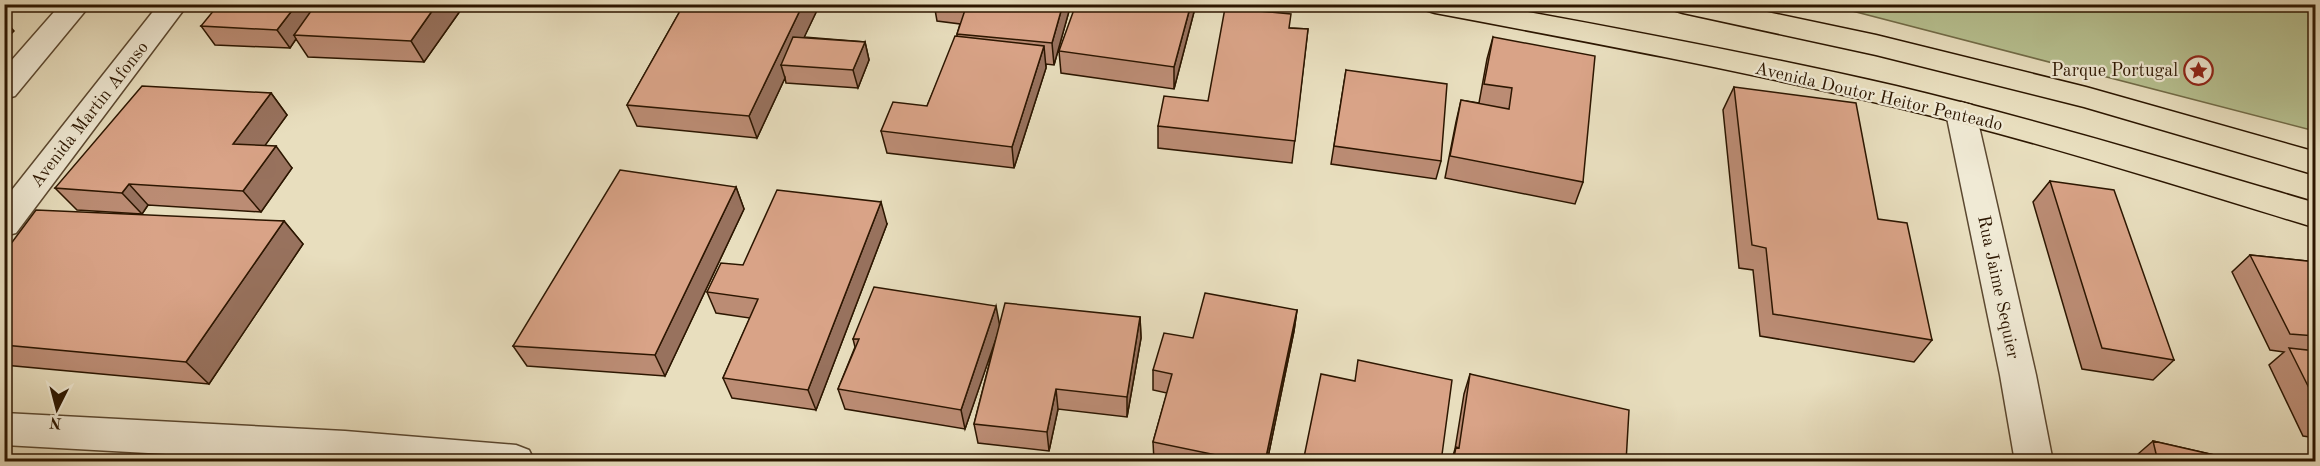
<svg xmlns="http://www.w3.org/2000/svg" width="2320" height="466" viewBox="0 0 2320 466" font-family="'Old Standard TT',serif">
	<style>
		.green { fill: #b7c191; stroke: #726c48; stroke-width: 1.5 }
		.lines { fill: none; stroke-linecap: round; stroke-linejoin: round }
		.minor-casing { stroke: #5b4830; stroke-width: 3 }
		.major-casing { stroke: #2c1600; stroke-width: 3 }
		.minor { fill: #f0ead5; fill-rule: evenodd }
		.major { fill: #e8debe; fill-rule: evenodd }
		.wall { fill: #bb8c74; stroke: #2c1600; stroke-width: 1.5 }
		.shaded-wall { fill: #98725e; stroke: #2c1600; stroke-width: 1.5 }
		.building { fill: #d9a387; stroke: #2c1600; stroke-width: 1.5 }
		.labels { text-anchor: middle; stroke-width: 4.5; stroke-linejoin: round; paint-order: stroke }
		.poi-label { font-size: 18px; fill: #2c1600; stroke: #f0ead5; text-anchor: end }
		.street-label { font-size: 18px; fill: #2c1600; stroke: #f0ead5 }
	</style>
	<rect width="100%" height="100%" fill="#e8debe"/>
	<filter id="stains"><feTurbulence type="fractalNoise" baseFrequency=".00333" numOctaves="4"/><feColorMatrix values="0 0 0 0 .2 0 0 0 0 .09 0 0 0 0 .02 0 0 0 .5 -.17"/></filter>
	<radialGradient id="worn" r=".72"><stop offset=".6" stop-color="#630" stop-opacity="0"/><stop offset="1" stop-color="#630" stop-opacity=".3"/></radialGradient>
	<path class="green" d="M 1822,5 L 2315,5 L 2315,131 L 1833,6 Z"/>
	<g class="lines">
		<defs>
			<path id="minor" d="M 61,4 L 91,4 L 15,96 L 4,99 L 4,69 Z
				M 159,4 L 188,4 L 16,233 L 4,236 L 4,200 Z
				M 1961,102 L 1972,105 L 1976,113 L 2036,375 L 2053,462 L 2015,462 L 2000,375 L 1946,113 L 1950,105 Z
				M 4,413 L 345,431 L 516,445 L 529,450 L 535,462 L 309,462 L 4,445 Z"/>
			<path id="major" d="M 1421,4 L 1488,4 L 1501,7 C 1633,31 1765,56 1896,86 C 2038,120 2177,162 2316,203 L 2316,228 C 2176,185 2037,141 1895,107 C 1743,71 1589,42 1435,13 L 1425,10 Z
				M 1669,4 L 1729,4 L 1876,35 L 2086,87 L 2316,152 L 2316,175 L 2084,107 L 1876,55 L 1683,13 L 1673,10 Z"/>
		</defs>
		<use href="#minor" class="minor-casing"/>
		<use href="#major" class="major-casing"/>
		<use href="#minor" class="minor"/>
		<use href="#major" class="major"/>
	</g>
	<path class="wall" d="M 4,4 L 44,4 L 39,10 L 4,11 Z
		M 465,4 L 424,62 L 308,57 L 296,39 L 290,48 L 215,45 L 201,26 Z
		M 684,4 L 820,4 L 804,37 L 865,42 L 869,60 L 858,88 L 786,83 L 785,78 L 757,138 L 637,126 L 627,105 Z
		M 869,4 L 907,4 L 906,8 Z
		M 934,4 L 1071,4 L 1054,65 L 1046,64 L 1046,68 L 1014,168 L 887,153 L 881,131 L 927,106 L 957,36 L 957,34 L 960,24 L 937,21 Z
		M 1195,8 L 1174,89 L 1061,73 L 1059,51 Z
		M 1289,28 L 1308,29 L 1292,163 L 1158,148 L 1158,126 L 1208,101 Z
		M 1493,37 L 1583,182 L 1575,204 L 1445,178 L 1456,122 L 1461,100 L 1479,103 L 1487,59 Z
		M 1346,70 L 1441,161 L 1436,179 L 1331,164 Z
		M 1734,87 L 1878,219 L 1932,340 L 1914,362 L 1760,336 L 1753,270 L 1739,268 L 1723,110 Z
		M 271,93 L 287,115 L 265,145 L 292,168 L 261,212 L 148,205 L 142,214 L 77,210 L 55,188 Z
		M 2050,181 L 2174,360 L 2153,380 L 2082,369 L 2033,202 Z
		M 736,187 L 744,209 L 665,376 L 527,366 L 513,346 Z
		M 284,221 L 303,244 L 209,384 L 4,365 L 4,253 Z
		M 887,224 L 816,410 L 732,398 L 723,378 L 750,318 L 716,313 L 707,292 L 743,265 Z
		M 2250,255 L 2316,262 L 2316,438 L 2303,436 L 2269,365 L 2284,352 L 2270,350 L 2232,272 Z
		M 1297,310 L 1294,331 L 1267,462 L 1154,461 L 1153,442 L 1167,393 L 1153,390 L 1153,370 L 1193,338 Z
		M 1140,317 L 1141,338 L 1127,417 L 1058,409 L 1049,451 L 978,443 L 974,424 L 995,341 L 965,429 L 845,409 L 838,389 L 855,347 L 853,339 L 999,324 Z
		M 1470,374 L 1626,462 L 1451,462 L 1455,449 L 1464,394 Z
		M 2153,441 L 2245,462 L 2131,462 L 2131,460 Z"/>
	<path class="shaded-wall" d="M 34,4 L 44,4 L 39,10 Z
		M 297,4 L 322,4 L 294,35 L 296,39 L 290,48 L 277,30 Z
		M 437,4 L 465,4 L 424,62 L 411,41 Z
		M 803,4 L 820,4 L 791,65 L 781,65 L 785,78 L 757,138 L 749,116 Z
		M 1063,4 L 1071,4 L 1054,65 L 1052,43 Z
		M 1191,4 L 1196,4 L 1195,8 L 1174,89 L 1174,67 Z
		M 4,20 L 14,31 L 4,41 Z
		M 865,42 L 869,60 L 858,88 L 853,70 Z
		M 1044,46 L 1046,68 L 1014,168 L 1012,147 Z
		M 271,93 L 287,115 L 251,165 L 233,144 Z
		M 276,146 L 292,168 L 261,212 L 243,191 Z
		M 129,184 L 148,205 L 142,214 L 122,193 Z
		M 736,187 L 744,209 L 665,376 L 655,355 Z
		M 881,202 L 887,224 L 816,410 L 808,390 Z
		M 284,221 L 303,244 L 209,384 L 186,362 Z
		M 996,306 L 1000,327 L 965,429 L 961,410 Z
		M 1297,310 L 1294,331 L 1267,462 L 1265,462 Z
		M 1140,317 L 1141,338 L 1127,417 L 1127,397 Z
		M 1056,389 L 1058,409 L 1049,451 L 1047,432 Z"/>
	<path class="building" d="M 219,4 L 297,4 L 277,30 L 201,26 Z
		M 316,4 L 437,4 L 411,41 L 294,35 Z
		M 684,4 L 803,4 L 749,116 L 627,105 Z
		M 967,4 L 1063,4 L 1052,43 L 957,34 Z
		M 1076,4 L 1191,4 L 1174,67 L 1059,51 Z
		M 1225,8 L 1291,14 L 1289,28 L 1308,29 L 1295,141 L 1158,126 L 1164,96 L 1208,101 Z
		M 955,36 L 1044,46 L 1012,147 L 881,131 L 893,102 L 927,106 Z
		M 793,37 L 865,42 L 853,70 L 781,65 Z
		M 1493,37 L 1595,56 L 1583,182 L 1450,156 L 1461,100 L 1509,109 L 1512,88 L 1484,84 Z
		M 1346,70 L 1447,84 L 1441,161 L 1334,146 Z
		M 142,86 L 271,93 L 233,144 L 276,146 L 243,191 L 129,184 L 122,193 L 55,188 Z
		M 1734,87 L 1856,103 L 1878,219 L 1907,223 L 1932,340 L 1773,314 L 1766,248 L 1752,245 Z
		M 620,170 L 736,187 L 655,355 L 513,346 Z
		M 2050,181 L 2114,190 L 2174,360 L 2102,348 Z
		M 777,190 L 881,202 L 808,390 L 723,378 L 758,299 L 707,292 L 721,263 L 743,265 Z
		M 36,210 L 284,221 L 186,362 L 4,345 L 4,253 Z
		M 2250,255 L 2316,262 L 2316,336 L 2290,334 Z
		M 874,287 L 996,306 L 961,410 L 838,389 L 859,339 L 853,339 Z
		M 1205,293 L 1297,310 L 1265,462 L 1250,462 L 1153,442 L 1172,374 L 1153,370 L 1164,333 L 1193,338 Z
		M 1005,303 L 1140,317 L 1127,397 L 1056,389 L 1047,432 L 974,424 Z
		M 2289,348 L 2316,351 L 2316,402 Z
		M 1358,360 L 1452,380 L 1441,462 L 1303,462 L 1321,374 L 1355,381 Z
		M 1470,374 L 1629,410 L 1626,462 L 1453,462 L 1456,447 L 1459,448 Z
		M 2153,441 L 2245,462 L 2158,462 Z"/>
	<defs>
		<symbol id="sight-ring" viewBox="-11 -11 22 22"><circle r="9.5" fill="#f0ead5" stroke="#8f2418" stroke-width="1.5"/><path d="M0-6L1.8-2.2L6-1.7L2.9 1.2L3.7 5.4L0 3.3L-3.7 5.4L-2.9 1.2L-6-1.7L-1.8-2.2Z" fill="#8f2418"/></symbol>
	</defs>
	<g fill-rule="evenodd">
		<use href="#sight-ring" x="2182" y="54" width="33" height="33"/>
	</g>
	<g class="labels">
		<g class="poi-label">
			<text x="2178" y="76">Parque Portugal</text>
		</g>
		<g class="street-label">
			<text transform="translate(1879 96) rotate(13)" y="6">Avenida Doutor Heitor Penteado</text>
			<text transform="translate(89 114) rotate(-52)" y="6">Avenida Martin Afonso</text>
			<text transform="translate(1999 287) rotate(78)" y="6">Rua Jaime Sequier</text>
		</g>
	</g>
	<rect width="2320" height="466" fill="none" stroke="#e8debe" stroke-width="24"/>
	<rect x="6" y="6" width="2308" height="454" fill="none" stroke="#2c1600" stroke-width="3"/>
	<rect x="12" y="12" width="2296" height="442" fill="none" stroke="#2c1600" stroke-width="1.5"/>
	<g transform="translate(57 409) rotate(186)" stroke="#f0ead5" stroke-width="4.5" paint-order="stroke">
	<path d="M0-4.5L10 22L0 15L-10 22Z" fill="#2c1600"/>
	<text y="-9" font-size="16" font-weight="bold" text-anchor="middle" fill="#2c1600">N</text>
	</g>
	<rect width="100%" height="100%" filter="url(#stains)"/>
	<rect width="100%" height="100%" fill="url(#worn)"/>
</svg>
